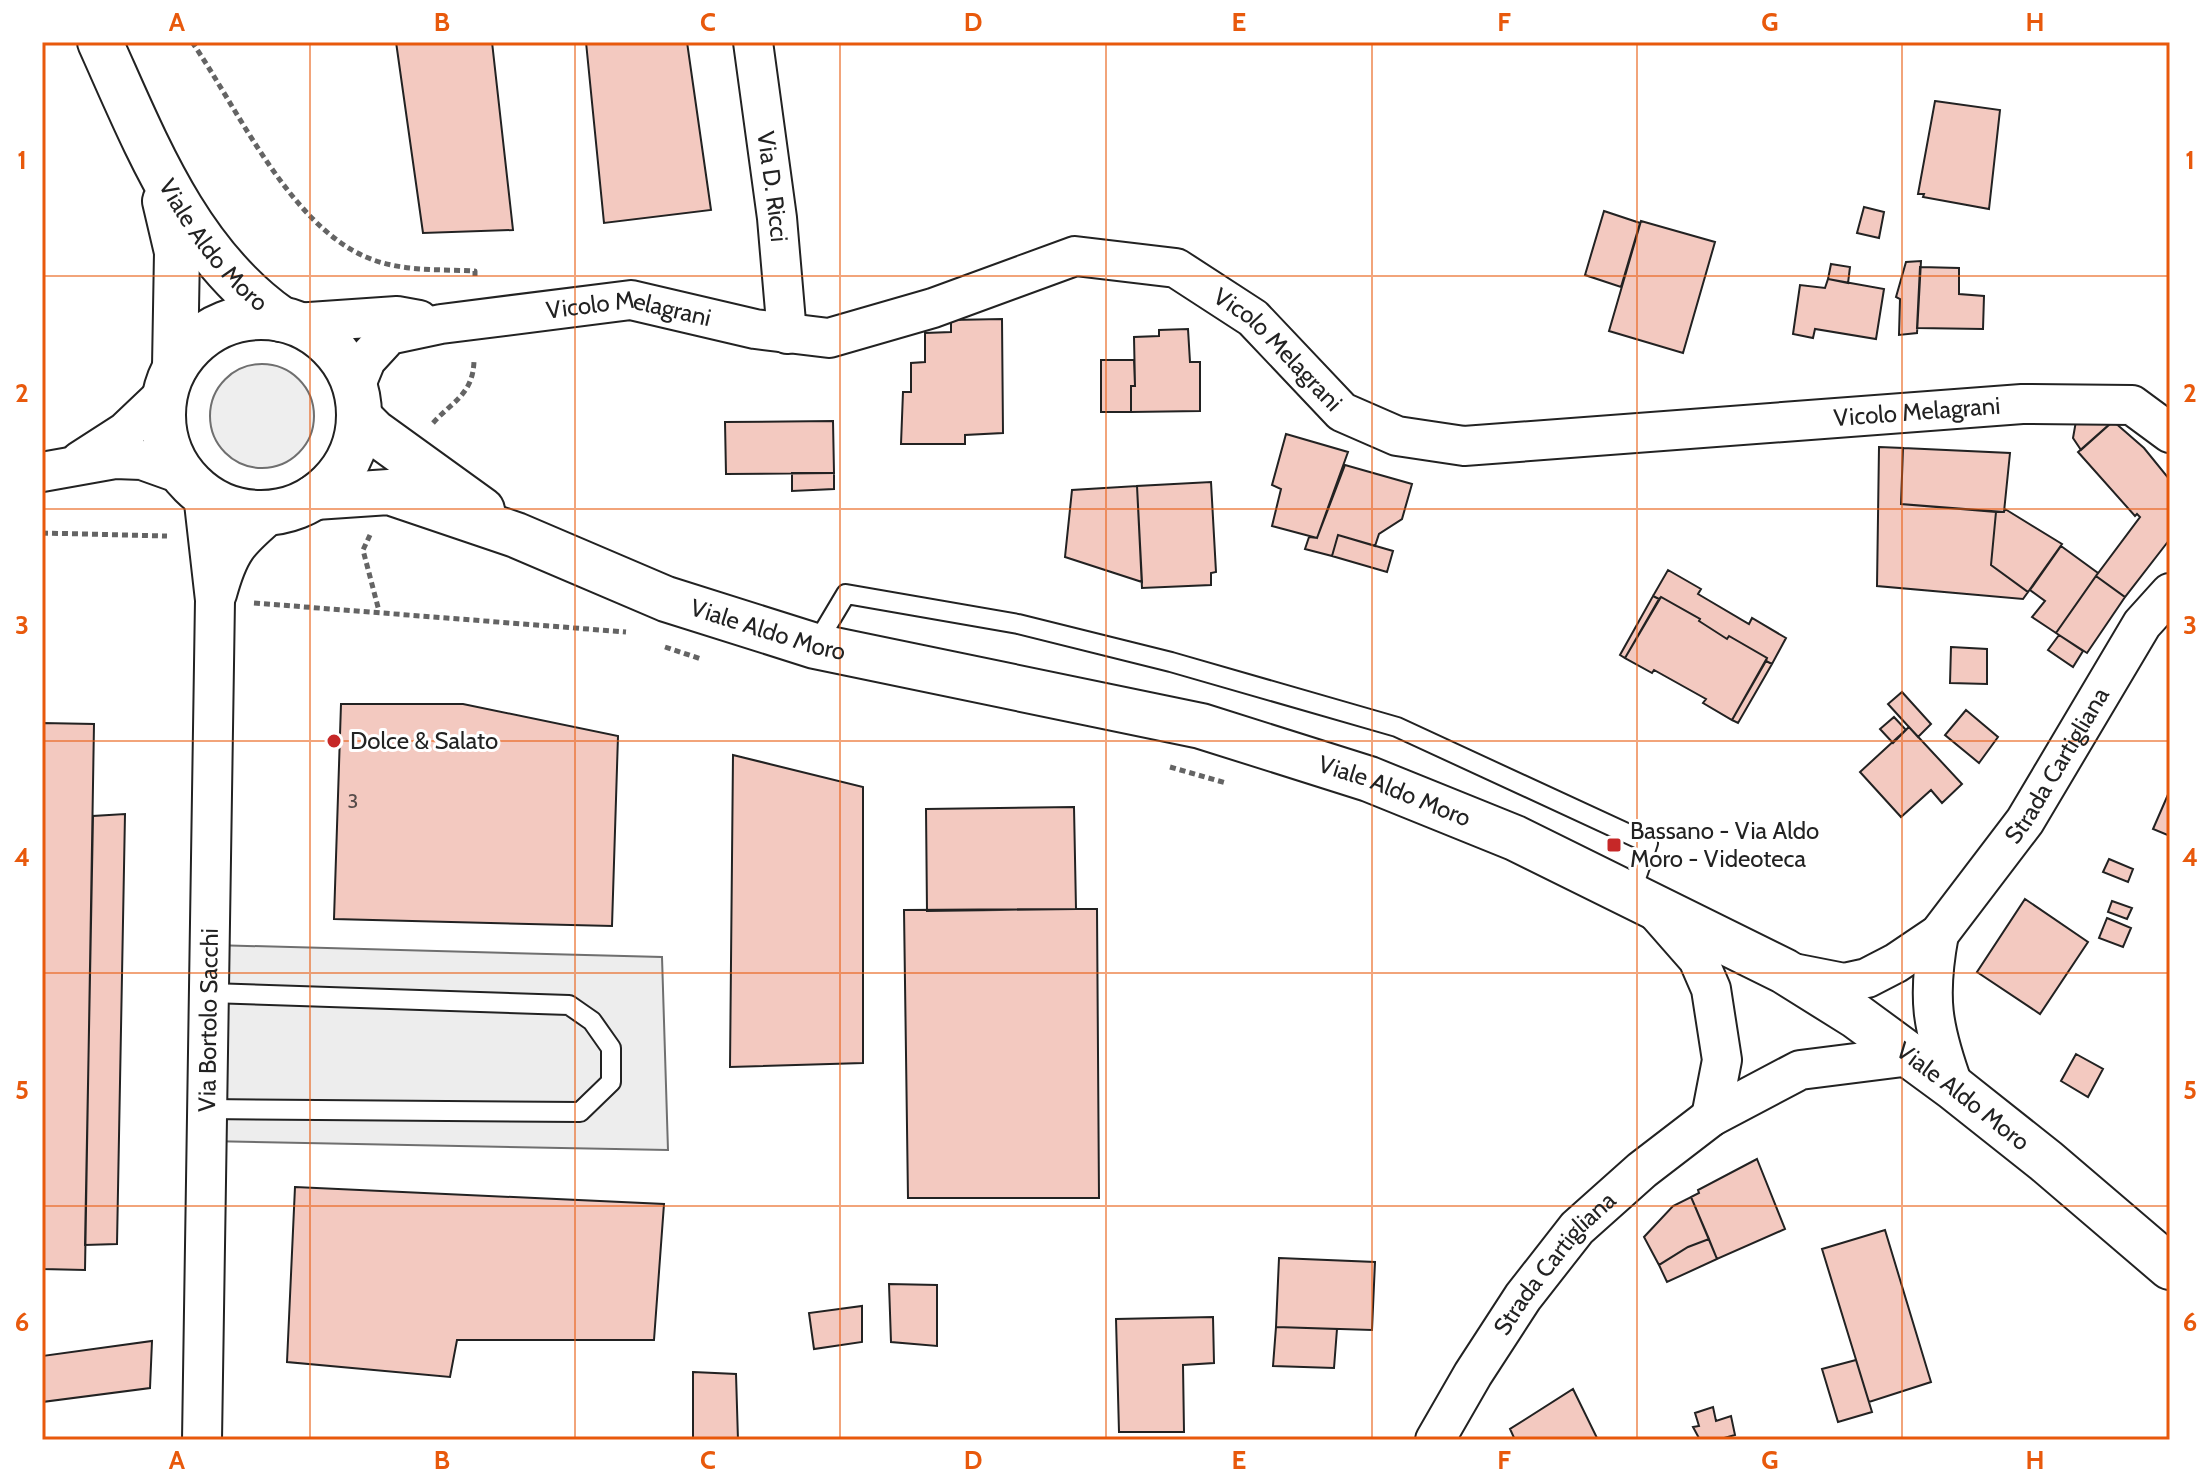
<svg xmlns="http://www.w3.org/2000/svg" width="2212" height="1482" viewBox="0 0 2212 1482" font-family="Cabin,sans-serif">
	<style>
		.green { fill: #eee; stroke: #6f6f6f; stroke-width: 2 }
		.parking { fill: #ededed; stroke: #6f6f6f; stroke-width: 2 }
		.building { fill: #f3c9c0; stroke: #222; stroke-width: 2 }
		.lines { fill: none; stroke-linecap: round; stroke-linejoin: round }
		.lane-casing { stroke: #222; stroke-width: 22 }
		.street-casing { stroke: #222; stroke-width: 42 }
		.secondary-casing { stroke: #222; stroke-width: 48 }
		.path { stroke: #646464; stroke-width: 5; stroke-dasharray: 6 4; stroke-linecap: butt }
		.lane { stroke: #fff; stroke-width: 18 }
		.street { stroke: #fff; stroke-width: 38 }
		.secondary { stroke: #fff; stroke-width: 44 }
		.grid { fill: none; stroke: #e8590c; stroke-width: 2; stroke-opacity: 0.55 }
		.poi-dot { fill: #c62828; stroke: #fff; stroke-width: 3 }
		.labels { text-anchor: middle; stroke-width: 6; stroke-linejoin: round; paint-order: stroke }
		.number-label { font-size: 20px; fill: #564c4a }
		.street-label { font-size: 24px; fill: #222; stroke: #fff }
		.poi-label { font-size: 24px; fill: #222; stroke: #fff; text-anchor: start }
		.neatline { fill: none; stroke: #e8590c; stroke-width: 3 }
		.grid-label { font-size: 26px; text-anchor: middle; font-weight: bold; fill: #e8590c }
	</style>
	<rect width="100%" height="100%" fill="#fff"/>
	<path class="green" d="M210 416a52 52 0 1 1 104 0a52 52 0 1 1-104 0Z"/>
	<path class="parking" d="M 212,945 L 662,957 L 668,1150 L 207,1141 Z"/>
	<path class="building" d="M 396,42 L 492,42 L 513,230 L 423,233 Z
		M 586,42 L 687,42 L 711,210 L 604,223 Z
		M 1935,101 L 2000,110 L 1989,209 L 1923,197 L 1924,194 L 1918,194 Z
		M 1864,207 L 1884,212 L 1879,238 L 1857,233 Z
		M 1604,211 L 1640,223 L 1621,287 L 1585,275 Z
		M 1641,221 L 1715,242 L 1683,353 L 1609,331 Z
		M 1921,261 L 1917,333 L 1899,335 L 1900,299 L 1896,297 L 1906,262 Z
		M 1831,264 L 1850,267 L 1848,283 L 1828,279 Z
		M 1920,267 L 1959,268 L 1959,294 L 1984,296 L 1983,329 L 1917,328 Z
		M 1828,279 L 1884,289 L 1876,339 L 1815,329 L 1813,338 L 1793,334 L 1800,285 L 1825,288 Z
		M 1002,319 L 1003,433 L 965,435 L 965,444 L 901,444 L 903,392 L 911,392 L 911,363 L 925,362 L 925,333 L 951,332 L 951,320 Z
		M 1188,329 L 1190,362 L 1200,362 L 1200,411 L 1131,412 L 1131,386 L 1135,386 L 1134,337 L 1159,336 L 1159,330 Z
		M 1101,360 L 1134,360 L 1135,386 L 1131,386 L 1131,412 L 1101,412 Z
		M 833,421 L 834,473 L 726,474 L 725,422 Z
		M 2076,421 L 2110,423 L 2110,424 L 2081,450 L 2073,438 Z
		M 2113,421 L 2144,448 L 2170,480 L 2170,539 L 2125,597 L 2096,576 L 2140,517 L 2137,514 L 2135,516 L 2078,452 Z
		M 1286,434 L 1348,452 L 1317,538 L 1272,526 L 1281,489 L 1272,485 Z
		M 1879,447 L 1903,448 L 1901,504 L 1996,512 L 1991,565 L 2028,592 L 2023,599 L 1877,586 Z
		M 1903,448 L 2010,453 L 2004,512 L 1901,504 Z
		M 1345,465 L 1412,484 L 1402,519 L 1379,534 L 1375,546 L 1338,535 L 1332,556 L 1305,549 L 1309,537 L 1317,538 Z
		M 792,473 L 834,473 L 834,489 L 792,491 Z
		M 1211,482 L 1216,572 L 1211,573 L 1211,585 L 1142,588 L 1137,486 Z
		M 1137,486 L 1142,582 L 1065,557 L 1072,490 Z
		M 2005,509 L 2062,544 L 2028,592 L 1991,565 L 1996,512 L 2004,512 Z
		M 1338,535 L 1393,551 L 1387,572 L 1332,556 Z
		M 2061,546 L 2098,573 L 2056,633 L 2032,617 L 2045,601 L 2030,590 Z
		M 1668,570 L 1701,589 L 1698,594 L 1749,624 L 1752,618 L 1786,638 L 1772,664 L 1766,661 L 1767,658 L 1729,636 L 1727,639 L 1699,621 L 1700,619 L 1661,597 L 1659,599 L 1653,596 Z
		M 2096,576 L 2125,597 L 2087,653 L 2056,633 Z
		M 1653,596 L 1659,599 L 1625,658 L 1620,655 Z
		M 1661,597 L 1700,619 L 1699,621 L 1727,639 L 1729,636 L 1767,658 L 1732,720 L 1703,703 L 1706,699 L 1654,670 L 1652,673 L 1625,658 Z
		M 2059,635 L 2083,651 L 2073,667 L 2048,650 Z
		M 1951,647 L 1987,649 L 1987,684 L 1950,683 Z
		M 1766,661 L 1772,664 L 1764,678 L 1738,723 L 1732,720 Z
		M 1902,692 L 1931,724 L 1918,737 L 1888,704 Z
		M 341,704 L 463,704 L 618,736 L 612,926 L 334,919 Z
		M 1966,710 L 1998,737 L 1979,763 L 1945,735 Z
		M 1894,717 L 1906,730 L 1893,743 L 1880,729 Z
		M 42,723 L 94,724 L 85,1270 L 42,1269 Z
		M 1909,727 L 1962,784 L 1942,803 L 1931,790 L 1901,817 L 1860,772 Z
		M 733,755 L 863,787 L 863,1063 L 730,1067 Z
		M 2170,790 L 2170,836 L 2153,829 Z
		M 1074,807 L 1076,909 L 927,911 L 926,809 Z
		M 125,814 L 117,1244 L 85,1245 L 93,816 Z
		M 2109,859 L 2133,869 L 2128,882 L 2103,872 Z
		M 2025,899 L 2088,942 L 2040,1014 L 1977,972 Z
		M 2112,901 L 2132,908 L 2127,919 L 2108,912 Z
		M 1076,909 L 1097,909 L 1099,1198 L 908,1198 L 904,910 Z
		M 2107,918 L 2131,928 L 2123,947 L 2099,938 Z
		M 2076,1054 L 2103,1069 L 2088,1097 L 2061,1081 Z
		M 1757,1159 L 1785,1229 L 1717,1259 L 1691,1197 L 1699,1193 L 1698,1190 Z
		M 295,1187 L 664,1204 L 654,1340 L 457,1340 L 450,1377 L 287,1362 Z
		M 1691,1197 L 1709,1239 L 1688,1247 L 1659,1265 L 1644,1237 L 1673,1206 Z
		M 1885,1230 L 1931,1382 L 1869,1402 L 1822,1249 Z
		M 1709,1239 L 1717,1259 L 1667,1282 L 1659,1265 L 1688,1247 Z
		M 1279,1258 L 1375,1262 L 1372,1330 L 1276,1327 Z
		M 889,1284 L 937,1285 L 937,1346 L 891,1342 Z
		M 862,1306 L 862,1342 L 814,1349 L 809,1313 Z
		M 1213,1317 L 1214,1363 L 1183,1365 L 1184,1432 L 1119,1432 L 1116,1319 Z
		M 1276,1327 L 1337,1329 L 1334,1368 L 1273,1366 Z
		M 152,1341 L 150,1388 L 42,1402 L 42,1356 Z
		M 1856,1360 L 1872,1412 L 1838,1422 L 1822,1369 Z
		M 693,1372 L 736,1374 L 738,1440 L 693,1440 Z
		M 1573,1389 L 1598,1440 L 1515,1440 L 1510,1429 Z
		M 1713,1407 L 1716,1421 L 1731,1416 L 1735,1435 L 1717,1440 L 1700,1440 L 1693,1427 L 1699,1426 L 1695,1413 Z"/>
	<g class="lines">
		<defs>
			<path id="lane" d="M 815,646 L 846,594 L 1018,624 L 1171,662 L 1397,727 L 1648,843 L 1630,896
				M 207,1109 L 580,1112 L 611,1082 L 611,1048 L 592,1021 L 569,1005 L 210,993"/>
			<g id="street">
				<path id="s1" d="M 753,42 L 777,218 L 787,334"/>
				<path d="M 295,323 L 397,316 L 419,320"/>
				<path id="s2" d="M 355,387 L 366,360 L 389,335 L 441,324 L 631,300 L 755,329 L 829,338 L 933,308 L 1075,256 L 1176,268 L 1253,318 L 1342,412 L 1397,436 L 1464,446 L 2022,404 L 2132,405 L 2170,433"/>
				<path d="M 80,461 L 125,432 L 165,394"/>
				<path d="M 42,472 L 115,459 L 142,460 L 184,475"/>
				<path d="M 217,594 C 229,550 237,542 271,513"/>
				<path d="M 1655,910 L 1698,959 L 1711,989 L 1722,1060 L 1711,1117"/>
				<path d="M 1939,934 C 1927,998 1932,1027 1954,1088"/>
				<path id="s3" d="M 1793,973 L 1844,983 L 1867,978 L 1896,963 L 1939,934 L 2025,821 L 2142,624 L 2170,593"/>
				<path id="s4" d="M 202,1440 L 215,600 L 203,494"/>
				<path id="s5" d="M 1435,1440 L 1473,1374 L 1523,1297 L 1577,1228 L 1642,1170 L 1711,1117 L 1800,1070 L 1911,1056"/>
			</g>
			<g id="secondary">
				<path id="s6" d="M 100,42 C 146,144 187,253 281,319"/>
				<path d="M 165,201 L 177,252 L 175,367"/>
				<circle cx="261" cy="415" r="98"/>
				<path d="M 359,417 L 374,432 L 482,510"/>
				<path id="s7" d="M 315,497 L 389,492 L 516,535 L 666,599 L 815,646 L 1201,726 L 1369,779 L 1515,838 L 1784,971 L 1856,1016 L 1954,1088 L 2046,1161 L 2170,1267"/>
			</g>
		</defs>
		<use href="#lane" class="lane-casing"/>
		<use href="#street" class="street-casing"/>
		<use href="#secondary" class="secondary-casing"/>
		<path class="path" d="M 192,42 C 238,109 289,224 366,257 C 400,272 439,269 475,271 L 475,279
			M 433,423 C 453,401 473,394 474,361
			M 42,533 L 167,536
			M 370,535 L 363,550 L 379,611
			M 254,603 L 626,632
			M 665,647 L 701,659
			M 1170,767 L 1226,783"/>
		<use href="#lane" class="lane"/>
		<use href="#street" class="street"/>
		<use href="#secondary" class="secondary"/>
	</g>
	<path class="grid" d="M 310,42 L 310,1440M 575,42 L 575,1440M 840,42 L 840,1440M 1106,42 L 1106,1440M 1372,42 L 1372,1440M 1637,42 L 1637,1440M 1902,42 L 1902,1440M 42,276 L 2170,276M 42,509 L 2170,509M 42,741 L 2170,741M 42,973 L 2170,973M 42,1206 L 2170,1206"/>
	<g class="poi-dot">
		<circle cx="334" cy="741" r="8"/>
		<rect x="1606" y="837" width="16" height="16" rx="4"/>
	</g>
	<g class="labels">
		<g class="number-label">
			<text x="353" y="808">3</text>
		</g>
		<g class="street-label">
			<text dy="8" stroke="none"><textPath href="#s1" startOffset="146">Via D. Ricci</textPath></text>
			<text dy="8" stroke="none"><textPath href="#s6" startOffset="234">Viale Aldo Moro</textPath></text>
			<text dy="8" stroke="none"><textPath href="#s2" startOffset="306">Vicolo Melagrani</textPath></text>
			<text dy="8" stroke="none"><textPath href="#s2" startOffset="1002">Vicolo Melagrani</textPath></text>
			<text dy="8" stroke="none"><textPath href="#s2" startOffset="1674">Vicolo Melagrani</textPath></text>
			<text dy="8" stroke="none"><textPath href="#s7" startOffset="478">Viale Aldo Moro</textPath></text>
			<text dy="8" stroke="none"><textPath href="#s3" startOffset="366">Strada Cartigliana</textPath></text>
			<text dy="8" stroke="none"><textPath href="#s7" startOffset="1126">Viale Aldo Moro</textPath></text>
			<text dy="8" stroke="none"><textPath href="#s4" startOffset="420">Via Bortolo Sacchi</textPath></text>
			<text dy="8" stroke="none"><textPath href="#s7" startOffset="1774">Viale Aldo Moro</textPath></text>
			<text dy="8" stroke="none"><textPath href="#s5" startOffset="214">Strada Cartigliana</textPath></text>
		</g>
		<g class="poi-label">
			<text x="350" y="749">Dolce &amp; Salato</text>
			<text x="1630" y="839">Bassano - Via Aldo<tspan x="1630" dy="28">Moro - Videoteca</tspan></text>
		</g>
	</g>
	<rect width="2212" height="1482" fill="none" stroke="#ffffff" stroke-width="88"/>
	<rect x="44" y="44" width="2124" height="1394" class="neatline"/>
	<g class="grid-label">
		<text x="177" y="31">A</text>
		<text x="442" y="31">B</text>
		<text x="708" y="31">C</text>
		<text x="973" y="31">D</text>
		<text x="1239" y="31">E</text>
		<text x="1504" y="31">F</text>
		<text x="1770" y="31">G</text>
		<text x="2035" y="31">H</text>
		<text x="22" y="169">1</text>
		<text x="2190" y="169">1</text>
		<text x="22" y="402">2</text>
		<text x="2190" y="402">2</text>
		<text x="22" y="634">3</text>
		<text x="2190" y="634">3</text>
		<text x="22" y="866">4</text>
		<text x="2190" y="866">4</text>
		<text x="22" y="1099">5</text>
		<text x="2190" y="1099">5</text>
		<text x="22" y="1331">6</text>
		<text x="2190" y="1331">6</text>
		<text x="177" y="1469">A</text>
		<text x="442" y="1469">B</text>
		<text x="708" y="1469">C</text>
		<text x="973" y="1469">D</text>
		<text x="1239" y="1469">E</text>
		<text x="1504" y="1469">F</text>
		<text x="1770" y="1469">G</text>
		<text x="2035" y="1469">H</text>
	</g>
</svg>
